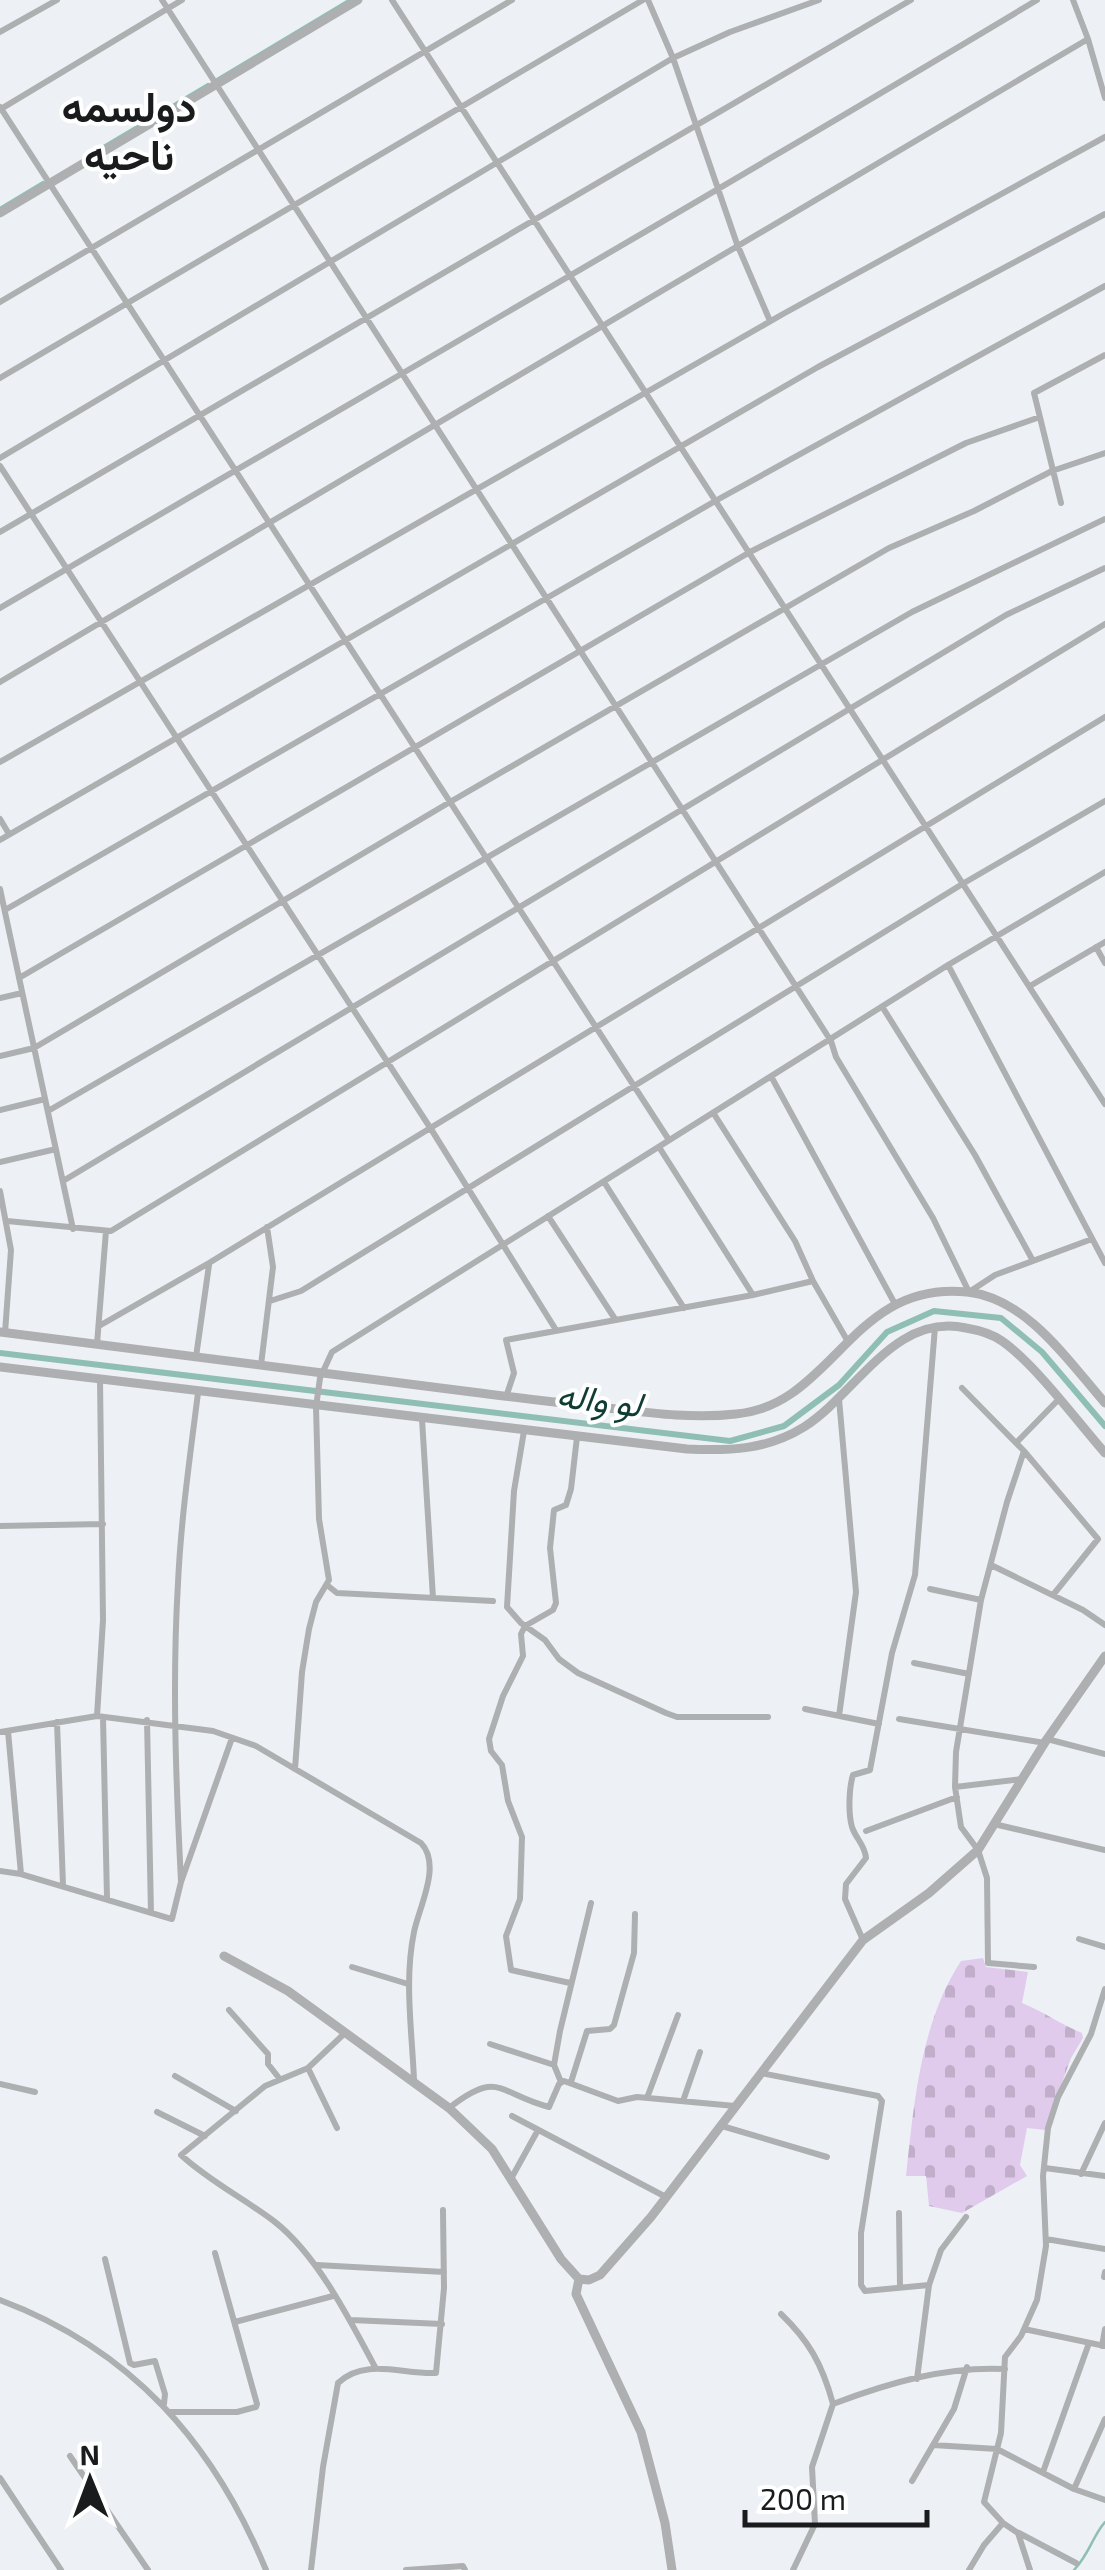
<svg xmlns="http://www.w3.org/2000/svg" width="1105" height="2570" viewBox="0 0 1105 2570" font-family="'Exo 2',Vazirmatn,sans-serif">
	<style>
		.cemetery { fill: url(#cemetery-stones) }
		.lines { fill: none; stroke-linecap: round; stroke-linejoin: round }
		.stream { stroke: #8fbfb4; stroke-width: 2.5 }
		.canal { stroke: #8fbfb4; stroke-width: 6 }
		.minor { stroke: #aeafb1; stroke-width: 6 }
		.tertiary { stroke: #aeafb1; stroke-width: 9 }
		.labels { text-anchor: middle; stroke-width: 8; stroke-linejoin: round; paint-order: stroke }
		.water-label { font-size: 35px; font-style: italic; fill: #103c34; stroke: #fff }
		.district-label { font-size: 42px; font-weight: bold; fill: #1a1b1d; stroke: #fff }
	</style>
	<defs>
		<pattern id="cemetery-stones" width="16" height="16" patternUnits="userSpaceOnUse" patternTransform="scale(2.5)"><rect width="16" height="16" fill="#e0cbed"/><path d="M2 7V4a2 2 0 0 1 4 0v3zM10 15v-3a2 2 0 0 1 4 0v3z" fill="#c0aecb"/></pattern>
	</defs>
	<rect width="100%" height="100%" fill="#edf1f5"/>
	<path class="cemetery" d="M 983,1958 L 986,1967 L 1028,1972 L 1022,2003 C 1044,2012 1060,2024 1082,2033 L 1083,2038 L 1071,2058 L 1045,2130 L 1027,2128 L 1020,2165 L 1027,2176 L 962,2213 L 929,2206 L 926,2176 L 906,2176 C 914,2103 920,2024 961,1961 Z"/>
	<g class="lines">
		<path class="stream" d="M 217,79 L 349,0
			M 102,147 L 208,84
			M 0,208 L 43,182
			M 1074,2570 C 1090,2553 1093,2535 1105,2522"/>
		<path class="canal" d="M 0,1353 L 730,1441 L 784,1426 L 839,1385 L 887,1332 L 934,1311 L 1001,1318 L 1042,1352 L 1105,1426"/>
		<path class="minor" d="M 162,0 L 831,1041 L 836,1057 L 933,1218 L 969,1292 L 995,1275 L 1092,1239
			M 392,0 L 1105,1104
			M 648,0 L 673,58 L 737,244 L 770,321
			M 1073,0 L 1088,39
			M 0,32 L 57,0
			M 0,107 L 669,1140
			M 1,109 L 182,0
			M 0,302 L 512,0
			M 0,378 L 643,0
			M 0,458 L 673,58 L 730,32 L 819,0
			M 0,466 L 431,1129 L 556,1330
			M 1061,503 L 1034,393 L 1105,355
			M 0,532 L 911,0
			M 0,608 C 346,405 694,206 1037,0
			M 0,682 L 1088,39 L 1105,98
			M 0,762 L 783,314 L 1105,137
			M 0,819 L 9,834
			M 0,840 L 818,367 L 1105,214
			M 0,889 L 73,1229
			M 5,910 L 717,500 L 1105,286
			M 1096,947 L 1105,963
			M 948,965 L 1105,1263
			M 19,978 L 750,552 L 966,443 L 1040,417
			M 1030,986 L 1105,942
			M 0,998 L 22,993
			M 883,1008 L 975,1155 L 1032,1259
			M 0,1056 L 34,1048 L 450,802 L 889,548 L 974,511 L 1052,471 L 1105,453
			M 772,1078 L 895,1304
			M 0,1110 L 45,1099
			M 48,1111 L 912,612 L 1105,519
			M 714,1114 L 795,1241 L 813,1281 L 847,1340
			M 659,1147 L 753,1295
			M 0,1162 L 56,1149
			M 63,1181 L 1006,615 L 1105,568
			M 604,1182 L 684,1308
			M 0,1191 L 11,1250 L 5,1333
			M 548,1216 L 615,1319
			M 7,1221 L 111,1231 L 1105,624
			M 270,1301 L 301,1291 L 964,883 L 1105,801
			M 99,1326 L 209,1263 L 1105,717
			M 97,1344 L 106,1231
			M 196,1357 L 209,1265
			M 261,1365 L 273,1267 L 267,1227
			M 962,1388 L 1024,1451 L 1098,1539 L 1053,1595
			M 506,1397 L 514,1373 L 506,1340 L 753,1295 L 813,1281
			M 839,1399 L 856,1592 L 839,1716
			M 422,1419 L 433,1598
			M 524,1431 L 514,1491 L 507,1607 L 521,1623 L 545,1640 L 559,1659 L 578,1673 L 666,1713 L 677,1717 L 768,1717
			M 1016,1443 L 1058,1400
			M 1024,1451 L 1007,1502 L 981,1600 L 956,1752 L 955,1787 L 961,1827 L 978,1850 L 987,1878 L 988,1963 L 1034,1967
			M 0,1526 L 103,1524
			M 991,1565 L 1083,1610 L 1105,1625
			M 327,1585 L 337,1593 L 493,1601
			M 930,1589 L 981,1600
			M 914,1663 L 969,1674
			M 805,1709 L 879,1724
			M 97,1716 L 103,1620 L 100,1379
			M 103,1717 L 107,1898
			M 899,1719 L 1045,1743
			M 147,1720 L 151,1913
			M 57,1722 L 63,1885
			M 8,1731 L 21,1874
			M 0,1732 L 97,1716 L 213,1731 L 256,1746 L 421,1843 C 442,1865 419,1907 414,1932 C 404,1981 412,2030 414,2080
			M 1047,1739 L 1105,1754
			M 295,1769 L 302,1672 L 309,1629 L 316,1602 L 329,1580 L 319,1519 L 316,1407 L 320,1378 L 332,1352 L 948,965 L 1105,872
			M 955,1787 L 1022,1779
			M 994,1824 L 1105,1850
			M 866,1831 L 957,1797
			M 0,1871 L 21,1874 L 172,1919 L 181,1882 L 232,1738
			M 181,1882 C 176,1782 172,1683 178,1583 C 181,1519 190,1456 198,1393
			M 1079,1939 L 1105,1947
			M 863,1940 L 845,1899 L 846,1884 L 866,1858 C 865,1845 856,1839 852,1827 C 848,1813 849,1788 853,1775 L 870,1770 L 892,1653 L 915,1575 L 935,1327
			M 352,1967 L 408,1984
			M 570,1983 L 511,1970 L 506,1936 L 520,1899 L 522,1837 L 508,1801 L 502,1765 L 491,1751 L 489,1739 L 503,1696 L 523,1656 L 521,1634 L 525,1626 L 553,1610 L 556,1603 L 550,1548 L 554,1510 L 566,1505 L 571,1489 L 577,1437
			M 229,2010 L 268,2054 L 268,2064 L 279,2078
			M 346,2032 L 308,2068 L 265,2086 L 181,2155 C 209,2181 245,2199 275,2222 C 317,2255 350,2320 375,2367
			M 490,2044 L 554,2065
			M 308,2068 L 337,2128
			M 761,2073 L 878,2096 L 882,2101 L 861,2233 L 861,2285 L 865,2291 L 929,2285
			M 175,2076 L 236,2111
			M 561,2082 L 554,2065 L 560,2031 L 591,1903
			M 571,2082 L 587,2031 L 610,2029 L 614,2025 L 634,1953 L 635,1914
			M 0,2084 L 35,2092
			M 647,2098 L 678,2015
			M 683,2101 L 700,2052
			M 449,2108 C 499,2069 497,2093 549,2107 L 559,2084 L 564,2081 L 618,2101 L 637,2097 L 735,2106
			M 157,2112 L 205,2136
			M 512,2116 L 666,2197
			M 722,2126 L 827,2157
			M 1045,2168 L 1105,2176
			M 1081,2174 L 1105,2123
			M 512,2177 L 538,2130
			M 899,2213 L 900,2287
			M 1046,2239 L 1105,2249
			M 105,2259 L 130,2363 L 134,2365 L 155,2361 L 165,2394 L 164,2404
			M 317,2265 L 444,2272
			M 1104,2277 L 1105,2272
			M 0,2300 C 131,2349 213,2442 266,2570
			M 781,2314 C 808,2340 822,2363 833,2404
			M 351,2320 L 442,2324
			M 235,2322 L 333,2296
			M 1024,2329 L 1105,2346
			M 1102,2346 L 1105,2329
			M 917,2379 L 929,2285 L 941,2250 L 966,2217
			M 170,2412 L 237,2412 L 256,2407 L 257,2404 L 215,2253
			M 933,2445 L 997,2449 L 1074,2489 L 1105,2500
			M 70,2456 L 148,2570
			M 1043,2472 L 1089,2343
			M 0,2478 L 61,2570
			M 912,2481 L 954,2409 L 967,2367
			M 1074,2489 L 1105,2419
			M 1019,2533 L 1076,2563
			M 311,2570 L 323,2467 L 338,2383 C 365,2357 404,2375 436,2373 L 444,2288 L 443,2210
			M 406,2570 L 463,2566 L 465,2570
			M 793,2570 L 815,2524 L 812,2467 L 833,2404 C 888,2383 946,2366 1005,2369
			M 969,2570 L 984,2545 L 1003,2523
			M 1030,2570 L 1018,2533 L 1003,2523 L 984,2502 L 1001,2433 L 1005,2357 L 1021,2336 L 1037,2300 L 1046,2246 L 1043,2176 L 1048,2128 L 1058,2097 L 1091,2034 L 1105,1989"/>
		<path class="tertiary" d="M 0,213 L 358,0
			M 0,1332 C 158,1351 315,1373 472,1392 C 517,1398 563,1403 608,1408 C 650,1413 693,1419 736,1414 C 834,1405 851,1280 967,1292 C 1027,1298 1069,1362 1105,1403
			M 0,1367 L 687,1449 C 729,1451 767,1450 804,1427 C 856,1394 895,1312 966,1328 C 978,1330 992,1334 1002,1341 C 1035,1364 1077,1421 1105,1453
			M 224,1956 L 288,1991 L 449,2108 L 492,2149 L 561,2259 L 579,2279
			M 579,2279 L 589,2280 L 600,2275 L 651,2217 L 863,1940 L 929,1893 L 978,1850 L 1047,1739 L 1105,1656
			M 579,2279 L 576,2294 L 641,2432 L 665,2523 L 672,2570"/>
	</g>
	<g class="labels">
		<g class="water-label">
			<text transform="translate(599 1400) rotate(7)" y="12">لو واله</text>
		</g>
		<g class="district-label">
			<text x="129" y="122">دولسمه<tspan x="129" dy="48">ناحیه</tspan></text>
		</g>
	</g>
	<g transform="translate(90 2480) rotate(359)" stroke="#ffffff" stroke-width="8" paint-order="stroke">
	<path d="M0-8L18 38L0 25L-18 38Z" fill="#1a1b1d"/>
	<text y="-15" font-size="28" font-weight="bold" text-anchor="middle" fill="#1a1b1d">N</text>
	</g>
	<path d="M745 2510v15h182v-15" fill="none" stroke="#1a1b1d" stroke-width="5"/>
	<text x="760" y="2510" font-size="30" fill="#1a1b1d" stroke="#ffffff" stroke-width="8" paint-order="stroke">200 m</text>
</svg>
